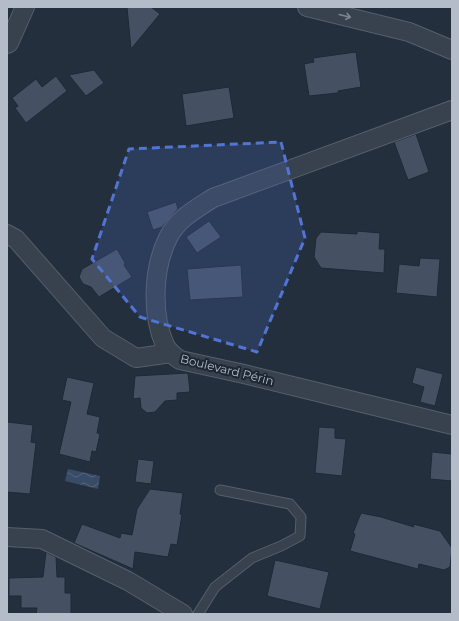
<svg xmlns="http://www.w3.org/2000/svg" width="459" height="621" viewBox="0 0 459 621" font-family="Montserrat,sans-serif">
	<style>
		.water { fill: url(#water-waves) }
		.building { fill: #455162; stroke: #1f2835 }
		.lines { fill: none; stroke-linecap: round; stroke-linejoin: round }
		.lane-casing { stroke: #565f6c; stroke-width: 11 }
		.street-casing { stroke: #565f6c; stroke-width: 20 }
		.lane { stroke: #38414e; stroke-width: 9 }
		.street { stroke: #38414e; stroke-width: 18 }
		.oneway { stroke: #7c8592 }
		.marked { fill: #5274d3; fill-opacity: 0.2; stroke: #5274d3; stroke-width: 3; stroke-dasharray: 8 5; stroke-linejoin: round }
		.labels { text-anchor: middle; stroke-width: 4; stroke-linejoin: round; paint-order: stroke }
		.street-label { font-size: 12px; fill: #b4bcc9; stroke: #1d2633 }
	</style>
	<defs>
		<pattern id="water-waves" width="16" height="10" patternUnits="userSpaceOnUse"><rect width="16" height="10" fill="#394c67"/><path d="M0 5q4-4 8 0t8 0" fill="none" stroke="#53647b"/></pattern>
	</defs>
	<rect width="100%" height="100%" fill="#242f3e"/>
	<path class="water" d="M 68,469 L 100,476 L 98,489 L 65,481 Z"/>
	<path class="building" d="M 127,7 L 151,7 L 160,14 L 131,49 Z
		M 356,52 L 361,87 L 338,91 L 338,93 L 309,96 L 304,64 L 314,62 L 313,58 Z
		M 94,70 L 104,83 L 86,96 L 69,75 Z
		M 56,76 L 67,91 L 26,123 L 15,108 L 18,106 L 12,98 L 36,79 L 42,87 Z
		M 229,87 L 234,118 L 186,126 L 182,94 Z
		M 416,134 L 429,172 L 408,180 L 394,142 Z
		M 176,202 L 178,209 L 162,227 L 153,230 L 147,212 Z
		M 209,221 L 221,237 L 197,253 L 186,237 Z
		M 357,231 L 380,233 L 379,249 L 385,249 L 384,273 L 321,268 L 314,257 L 316,238 L 321,232 L 357,234 Z
		M 117,249 L 125,263 L 124,265 L 132,277 L 99,297 L 91,287 L 83,284 L 79,277 L 82,269 Z
		M 420,258 L 440,259 L 437,297 L 396,293 L 399,264 L 419,266 Z
		M 241,265 L 243,297 L 190,300 L 187,269 Z
		M 416,367 L 443,374 L 435,406 L 420,402 L 424,387 L 412,383 Z
		M 188,373 L 190,392 L 177,393 L 177,400 L 165,401 L 155,412 L 147,413 L 141,408 L 140,398 L 133,399 L 135,376 Z
		M 67,377 L 94,383 L 87,414 L 100,417 L 97,433 L 100,434 L 96,452 L 92,451 L 90,462 L 59,454 L 71,402 L 62,400 Z
		M 7,422 L 33,425 L 31,442 L 36,443 L 30,494 L 7,492 Z
		M 319,427 L 335,428 L 335,438 L 346,439 L 342,476 L 315,473 Z
		M 432,452 L 452,454 L 452,481 L 430,479 Z
		M 138,459 L 154,461 L 151,484 L 135,482 Z
		M 150,489 L 183,493 L 180,514 L 182,515 L 177,545 L 171,544 L 168,557 L 135,552 L 133,569 L 74,543 L 82,524 L 120,538 L 121,533 L 132,535 L 137,509 Z
		M 361,513 L 381,517 L 414,527 L 413,524 L 440,531 L 452,548 L 450,567 L 444,570 L 419,564 L 418,569 L 350,551 L 355,534 L 353,533 Z
		M 46,552 L 56,557 L 57,577 L 65,577 L 65,593 L 71,593 L 71,614 L 36,614 L 37,608 L 21,608 L 21,596 L 9,596 L 9,578 L 43,577 Z
		M 275,560 L 329,572 L 320,609 L 267,596 Z"/>
	<g class="lines">
		<defs>
			<path id="lane" d="M 198,614 L 215,587 L 252,558 L 281,546 L 300,536 L 301,517 L 290,504 L 220,490"/>
			<path id="street" d="M 307,7 L 409,32 L 452,50
				M 7,44 L 9,43 L 25,7
				M 452,110 L 213,198 C 196,209 177,219 168,238 C 153,268 151,314 165,345 C 168,351 174,356 180,360 L 244,374 L 452,425
				M 7,234 L 16,239 L 103,338 L 136,358 L 171,353
				M 7,537 L 42,539 L 128,581 L 183,614"/>
		</defs>
		<use href="#lane" class="lane-casing"/>
		<use href="#street" class="street-casing"/>
		<use href="#lane" class="lane"/>
		<use href="#street" class="street"/>
	</g>
	<defs><path id="oneway-shaft" d="M-6 0H5M1.5-3L5.5 0L1.5 3" fill="none" stroke-width="1.6" stroke-linecap="round" stroke-linejoin="round"/></defs>
	<use class="oneway" href="#oneway-shaft" transform="translate(345 16) rotate(14)"/>
	<path class="marked" d="M 281,142 L 305,238 L 257,352 L 140,317 L 92,259 L 129,149 Z"/>
	<g class="labels">
		<g class="street-label">
			<text transform="translate(227 370) rotate(14)" y="4">Boulevard Périn</text>
		</g>
	</g>
	<rect width="459" height="621" fill="none" stroke="#b4bcc9" stroke-width="16"/>
</svg>
